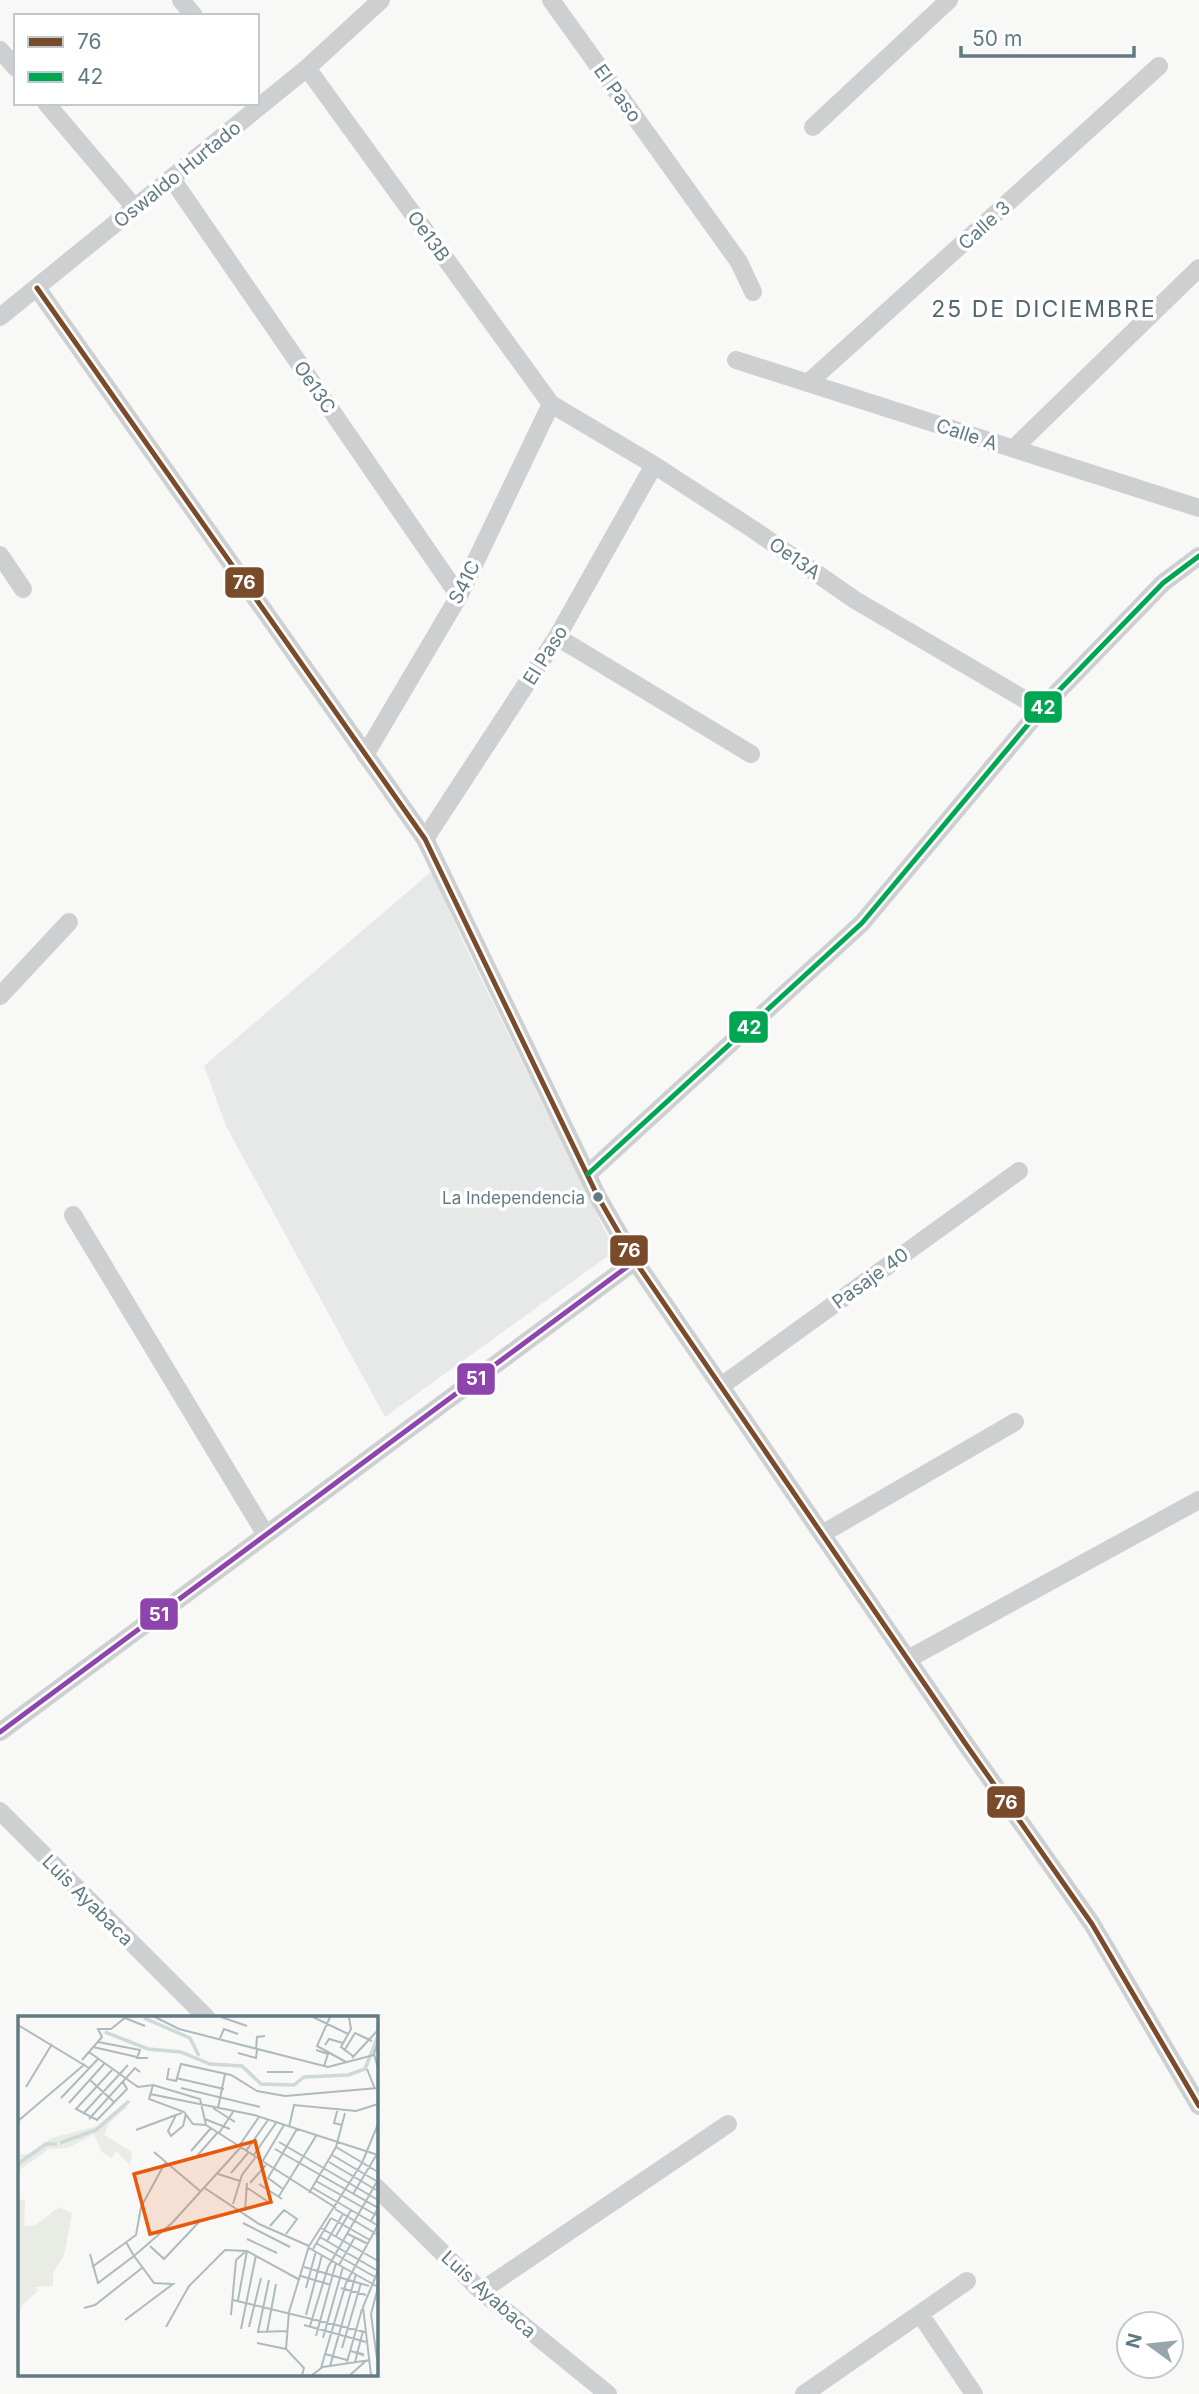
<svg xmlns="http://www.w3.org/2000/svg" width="1199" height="2394" viewBox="0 0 1199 2394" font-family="Inter,sans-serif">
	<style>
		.built { fill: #e7e9e9 }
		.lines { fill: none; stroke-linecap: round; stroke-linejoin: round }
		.minor { stroke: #cecfd0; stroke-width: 18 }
		.bus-1-casing { stroke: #fff; stroke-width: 10 }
		.bus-2-casing { stroke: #fff; stroke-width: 10 }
		.bus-3-casing { stroke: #fff; stroke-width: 10 }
		.bus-1 { stroke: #7a4b2a; stroke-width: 5 }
		.bus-2 { stroke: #00a651; stroke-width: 5 }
		.bus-3 { stroke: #8e44ad; stroke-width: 5 }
		.bus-dot { fill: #617a83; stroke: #fff; stroke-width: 2.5 }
		.labels { text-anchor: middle; stroke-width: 7; stroke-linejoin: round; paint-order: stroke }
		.bus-label { font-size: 17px; fill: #617a83; stroke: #fff; text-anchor: end }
		.street-label { font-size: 19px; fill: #617a83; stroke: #fff }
		.quarter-label { font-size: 23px; letter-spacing: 2px; fill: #54676d; stroke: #fff }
		.inset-river { fill: none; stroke: #ced9da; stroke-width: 3.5 }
		.inset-road { fill: none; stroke: #aebbbe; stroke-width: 2 }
		.view { fill: #e8590c; fill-opacity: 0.15; stroke: #e8590c; stroke-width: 3.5 }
		.inset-edge { fill: none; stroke: #617a83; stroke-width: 3.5 }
		.line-badge { stroke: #fff; stroke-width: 2.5 }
		.badge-label { font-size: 19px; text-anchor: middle; font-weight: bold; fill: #fff }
	</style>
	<rect width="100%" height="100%" fill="#f8f8f7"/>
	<path class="built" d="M 432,871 L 465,946 L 615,1251 L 385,1417 L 226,1126 L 204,1066 Z"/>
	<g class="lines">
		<path class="minor" d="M 181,0 L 194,16
			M 551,0 L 739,262 L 753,292
			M 0,50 L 16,68
			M 307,68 L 551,404 L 654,465 L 754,530 L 855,600 L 1041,709
			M 46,103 L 135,208
			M 813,127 L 949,0
			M 172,179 L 459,596
			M 37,288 L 425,839 L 598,1197 L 635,1261 L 965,1743 L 1092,1924 L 1199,2106
			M 0,317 L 307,68 L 381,0
			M 736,360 L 1199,508
			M 808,383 L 1159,66
			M 1013,449 L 1199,268
			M 0,555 L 23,589
			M 557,637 L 751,754
			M 365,755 L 459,596 L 551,404
			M 425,839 L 557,637 L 654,465
			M 0,996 L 69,922
			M 588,1174 L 862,923 L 1041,709 L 1163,583 L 1199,556
			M 73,1215 L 266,1535
			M 721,1386 L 1019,1171
			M 822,1534 L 1015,1422
			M 908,1659 L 1199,1500
			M 0,1732 L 635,1261
			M 0,1811 L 207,2018
			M 376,2187 L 481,2291 L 608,2394
			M 481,2291 L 728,2124
			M 920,2314 L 974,2394
			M 804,2394 L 967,2281"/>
		<defs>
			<path id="bus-1" d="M 37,288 L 425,839 L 598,1197 L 635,1261 L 965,1743 L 1092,1924 L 1199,2106"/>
			<path id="bus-2" d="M 588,1174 L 862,923 L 1041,709 L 1163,583 L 1199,556"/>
			<path id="bus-3" d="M 0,1732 L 635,1261"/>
		</defs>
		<use href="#bus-1" class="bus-1-casing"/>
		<use href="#bus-2" class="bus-2-casing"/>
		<use href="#bus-3" class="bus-3-casing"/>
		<use href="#bus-1" class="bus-1"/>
		<use href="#bus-2" class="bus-2"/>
		<use href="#bus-3" class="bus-3"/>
	</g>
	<circle class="bus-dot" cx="598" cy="1197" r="6"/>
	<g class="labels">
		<g class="bus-label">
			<text x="585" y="1204">La Independencia</text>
		</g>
		<g class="street-label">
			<text transform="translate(618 93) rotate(54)" y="7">El Paso</text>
			<text transform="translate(177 174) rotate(-39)" y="7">Oswaldo Hurtado</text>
			<text transform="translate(984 225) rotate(-42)" y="7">Calle 3</text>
			<text transform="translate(429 236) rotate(54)" y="7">Oe13B</text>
			<text transform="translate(315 387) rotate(56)" y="7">Oe13C</text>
			<text transform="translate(967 434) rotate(18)" y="7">Calle A</text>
			<text transform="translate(795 558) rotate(35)" y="7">Oe13A</text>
			<text transform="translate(464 582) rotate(-63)" y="7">S41C</text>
			<text transform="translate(545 655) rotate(-58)" y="7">El Paso</text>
			<text transform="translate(870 1278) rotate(-36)" y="7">Pasaje 40</text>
			<text transform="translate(88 1900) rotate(45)" y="7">Luis Ayabaca</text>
			<text transform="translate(489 2294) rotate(42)" y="7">Luis Ayabaca</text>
		</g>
		<g class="quarter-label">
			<text x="1044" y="317">25 DE DICIEMBRE</text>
		</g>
	</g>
	<g transform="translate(18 2016)">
		<rect width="360" height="360" fill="#f8f8f7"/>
		<path d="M 108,86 L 109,91 L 91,107 L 86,119 L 114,136 L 112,149 L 98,135 L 94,142 L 84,136 L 76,118 L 50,132 L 31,133 L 0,155 L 0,139 L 10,138 L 34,122 L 79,110 ZM 0,182 L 7,185 L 6,210 L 18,209 L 41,191 L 54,197 L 46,240 L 35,257 L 35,270 L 16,271 L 21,274 L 3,290 L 0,312 Z" fill="#e9ebe5"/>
		<path class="inset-river" d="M 126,2 L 172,22 L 181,40M 87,16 L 130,33 L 163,36M 163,36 L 192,48 L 224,50 L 243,68 L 276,69 L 286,61 L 330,59 L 347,53 L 360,20M 42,127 L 78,114 L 111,85M 0,148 L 28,128 L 39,128"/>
		<path class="inset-road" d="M 137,1 L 161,13 L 310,51 L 356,39M 203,1 L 229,10M 295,1 L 330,18M 312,1 L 299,30 L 328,46M 331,1 L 333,13 L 323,31 L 335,40M 107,2 L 127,10M 0,9 L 71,52M 202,22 L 206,13 L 220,18M 80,26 L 122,34 L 119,42 L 130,42M 360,26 L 356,38 L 360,52M 307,29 L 311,23 L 325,27M 75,31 L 119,41M 238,34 L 239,21 L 247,20M 298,34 L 310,38 L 306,50M 326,35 L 337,17 L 354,25M 71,36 L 120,71 L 135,69 L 182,83 L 188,109 L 318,192M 220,37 L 238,42 L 239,34M 334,42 L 360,14M 64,44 L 84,21 L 80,13 L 93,13 L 108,1M 151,52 L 149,63 L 158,65 L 163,48 L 213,59 L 239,75 L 267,80 L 360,72M 349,53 L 357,73M 94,54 L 58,93 L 79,104 L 109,73 L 105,66M 249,56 L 275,56M 158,62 L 206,73M 72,64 L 96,86M 135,69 L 131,83 L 166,96 L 175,108 L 188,109M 8,71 L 34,28M 163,72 L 242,91M 132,78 L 236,99 L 360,139M 43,82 L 80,43M 51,87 L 86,48M 195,92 L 217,106M 200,92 L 207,58M 320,92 L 316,107 L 324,109M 164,97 L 158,99 L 150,115 L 153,120 L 165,110 L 168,98M 65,98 L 110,49M 71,103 L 117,52 L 122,56M 187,103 L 212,113M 0,105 L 67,48M 271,111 L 276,89 L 338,95 L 360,88M 118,114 L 158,99M 201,117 L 215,96M 261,126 L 360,184M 221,130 L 241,101M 318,131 L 360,156M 257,133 L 360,192 L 353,205M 173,135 L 193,112M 228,135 L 250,104M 136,136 L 182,175M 314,139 L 360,166M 179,140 L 200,116M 235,140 L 258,107M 244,146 L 266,109M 311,146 L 360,175M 213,157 L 230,137M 200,158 L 222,165M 298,165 L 360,200M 232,167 L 248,149M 241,168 L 264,183M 185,171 L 241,208 L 291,230M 228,171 L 249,185M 295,172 L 359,209M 265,173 L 250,162 L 279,113M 291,177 L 318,131 L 327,97M 335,178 L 359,138M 261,180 L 298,120M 215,188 L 224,159 L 237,142M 317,193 L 360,219M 227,195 L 229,167M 313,202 L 352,224M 225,207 L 272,231M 252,210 L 266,194 L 279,203 L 268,218M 303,212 L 360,245M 330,218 L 350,228M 318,220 L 333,194M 302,221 L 360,255M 229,223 L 259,237M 309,225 L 325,198M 108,226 L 116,240 L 154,207 L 223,131M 298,227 L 357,261M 132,230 L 146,243 L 181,206M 291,232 L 360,271M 295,233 L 313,202M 72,238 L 80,267 L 116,240 L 136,267 L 155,268 L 107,304M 321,249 L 337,221M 74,251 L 118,219 L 123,191 L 147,147M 286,251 L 351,270M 283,260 L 313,269M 251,264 L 240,316 L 269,315M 288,272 L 298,235M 323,272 L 348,279M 215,284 L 347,316M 220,284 L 229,235M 66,292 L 77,289 L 124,252M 213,299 L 218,244 L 227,236M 288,299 L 304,239M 286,309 L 348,326M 292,310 L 310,251 L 360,164M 148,311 L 171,270 L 207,234 L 229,235 L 282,264M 231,311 L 243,262M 223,313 L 238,239M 249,316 L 258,268M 298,320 L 318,247M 305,322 L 325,251M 239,327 L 268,333M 324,332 L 343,267M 332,335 L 345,338 L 345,339 L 336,336M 307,338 L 329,344M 359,343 L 353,298 L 360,271M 329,346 L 344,293M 337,346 L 345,315M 312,350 L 338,258M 303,352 L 328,267 L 360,209M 284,359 L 286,352 L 268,333 L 271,296 L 291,230 L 344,147 L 360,108M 294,359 L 305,351 L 352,344M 332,359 L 349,344M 353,359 L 345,291 L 360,255"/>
		<path class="view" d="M 237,125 L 253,186 L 132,218 L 116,158 Z"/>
		<rect width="360" height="360" class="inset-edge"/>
	</g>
	<g class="line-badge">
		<rect x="224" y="566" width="41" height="33" rx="7" fill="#7a4b2a"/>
		<rect x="1023" y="690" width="40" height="34" rx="7" fill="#00a651"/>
		<rect x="728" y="1010" width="41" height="34" rx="7" fill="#00a651"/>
		<rect x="609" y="1234" width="40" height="33" rx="7" fill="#7a4b2a"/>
		<rect x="456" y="1362" width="40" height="34" rx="7" fill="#8e44ad"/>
		<rect x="139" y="1597" width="40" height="34" rx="7" fill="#8e44ad"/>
		<rect x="986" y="1785" width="40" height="34" rx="7" fill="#7a4b2a"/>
	</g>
	<g class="badge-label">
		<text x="244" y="589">76</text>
		<text x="1043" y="714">42</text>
		<text x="749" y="1034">42</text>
		<text x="629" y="1257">76</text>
		<text x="476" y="1385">51</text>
		<text x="159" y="1621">51</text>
		<text x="1006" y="1809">76</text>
	</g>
	<rect x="14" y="14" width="245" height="91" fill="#ffffff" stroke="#c0cacd" stroke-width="2"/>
	<rect x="28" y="37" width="35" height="10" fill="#7a4b2a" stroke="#c0cacd" stroke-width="2"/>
	<text x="77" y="49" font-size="21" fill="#617a83">76</text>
	<rect x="28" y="72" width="35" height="10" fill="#00a651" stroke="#c0cacd" stroke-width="2"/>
	<text x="77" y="84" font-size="21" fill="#617a83">42</text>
	<g transform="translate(1150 2345) rotate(285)"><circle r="33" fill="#ffffff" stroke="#c0cacd" stroke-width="2"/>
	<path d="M0-5L12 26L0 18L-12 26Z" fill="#96a6ac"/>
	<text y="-10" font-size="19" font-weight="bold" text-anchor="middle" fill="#617a83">N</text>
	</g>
	<path d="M961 46v10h173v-10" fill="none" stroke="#617a83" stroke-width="3.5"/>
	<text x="972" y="46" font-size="21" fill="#617a83" stroke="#ffffff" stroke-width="5" paint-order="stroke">50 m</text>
</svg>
